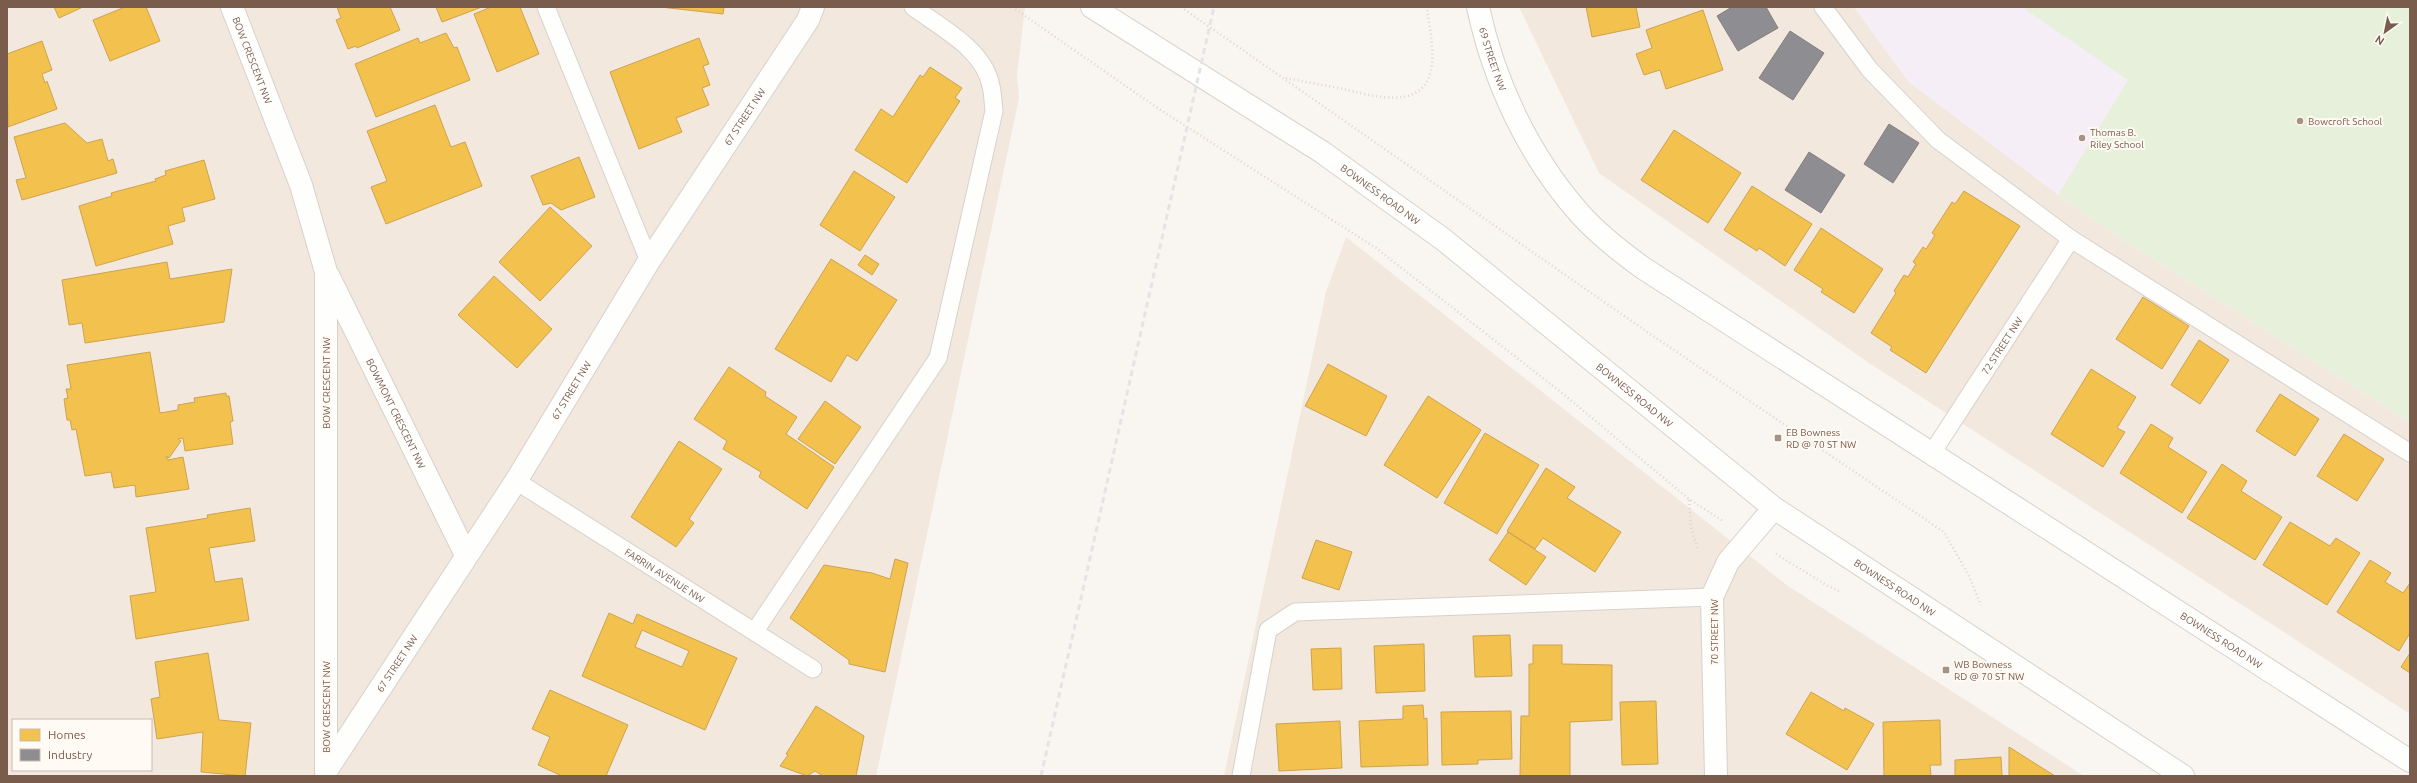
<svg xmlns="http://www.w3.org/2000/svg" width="2417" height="783" viewBox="0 0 2417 783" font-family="Ubuntu,sans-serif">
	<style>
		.residential { fill: #f2e8de; fill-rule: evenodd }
		.education { fill: #f6eef6 }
		.green { fill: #e7f0db }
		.homes { fill: #f2c14e; stroke: #cea34e; fill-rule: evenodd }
		.industry { fill: #8d8d92; stroke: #877e7d }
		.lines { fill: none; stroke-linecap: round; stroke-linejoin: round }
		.lane-casing { stroke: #d7d1cb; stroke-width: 19 }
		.street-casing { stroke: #d7d1cb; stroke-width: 24 }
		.secondary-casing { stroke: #d9d2cb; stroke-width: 24 }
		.path { stroke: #dcd5d0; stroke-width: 2.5; stroke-dasharray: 1 3; stroke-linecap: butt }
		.lane { stroke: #fefefd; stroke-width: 17 }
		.street { stroke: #fefefd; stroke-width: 22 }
		.secondary { stroke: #fefefd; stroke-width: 22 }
		.rail { stroke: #e6e3e7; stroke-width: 3; stroke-dasharray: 6 4; stroke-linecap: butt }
		.poi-dot { fill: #a69286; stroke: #fffaf3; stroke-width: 1.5 }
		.labels { text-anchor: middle; stroke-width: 4; stroke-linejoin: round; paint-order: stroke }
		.street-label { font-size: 10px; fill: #7a5c4d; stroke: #fffaf3 }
		.poi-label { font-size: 10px; fill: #7a5c4d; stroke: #fffaf3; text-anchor: start }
	</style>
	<rect width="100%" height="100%" fill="#f9f5f0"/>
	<path class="residential" d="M 7,7 L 1025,7 L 1017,75 L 1019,98 L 876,776 L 7,776 ZM 13,720 L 151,720 L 151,770 L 13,770 Z
		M 1519,7 L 1854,7 L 1909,82 L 2117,236 L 2410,422 L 2410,714 L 1866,361 L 1599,173 Z
		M 1346,237 L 1788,586 L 2084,776 L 1224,776 L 1326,292 Z"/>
	<path class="education" d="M 1854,7 L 2410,7 L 2410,422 L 2117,236 L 2058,195 L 1909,82 Z"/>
	<path class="green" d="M 2022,7 L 2410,7 L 2410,422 L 2117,236 L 2058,195 L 2128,80 Z"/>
	<path class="homes" d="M 54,7 L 83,7 L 59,18 Z
		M 125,7 L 146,7 L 160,41 L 110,61 L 93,20 Z
		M 337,7 L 390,7 L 400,30 L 357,48 L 356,46 L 348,49 L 336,20 L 341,18 Z
		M 436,7 L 482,7 L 442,22 Z
		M 491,7 L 520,7 L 539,54 L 497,72 L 474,14 Z
		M 660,7 L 724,7 L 723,14 Z
		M 1586,7 L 1636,7 L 1640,27 L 1592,37 Z
		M 1703,10 L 1723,70 L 1666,89 L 1660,70 L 1644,75 L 1636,54 L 1652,48 L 1646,30 Z
		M 446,33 L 454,48 L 457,47 L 470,80 L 376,117 L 355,64 L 418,38 L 420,43 Z
		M 699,38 L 709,64 L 703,66 L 710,85 L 702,88 L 709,105 L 676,118 L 682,132 L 639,149 L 610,72 Z
		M 42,41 L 52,70 L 42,74 L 45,83 L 47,81 L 57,109 L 8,127 L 7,54 Z
		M 930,67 L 962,88 L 955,98 L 960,101 L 907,183 L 855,150 L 881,109 L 893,117 L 920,75 L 923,77 Z
		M 435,105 L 451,147 L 465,142 L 482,186 L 386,224 L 371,187 L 387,181 L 367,131 Z
		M 65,123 L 87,143 L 102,139 L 108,161 L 113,159 L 117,173 L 22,200 L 16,180 L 26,178 L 14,137 Z
		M 1674,130 L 1741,173 L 1708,223 L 1641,180 Z
		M 579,157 L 595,197 L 561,210 L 551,203 L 543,205 L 531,176 Z
		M 204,160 L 215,199 L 182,208 L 185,221 L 168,226 L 173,244 L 96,266 L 79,206 L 112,196 L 111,193 L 156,181 L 155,179 L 166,175 L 165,171 Z
		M 854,171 L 895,197 L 860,251 L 820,225 Z
		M 1752,186 L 1812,224 L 1785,266 L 1759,248 L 1757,251 L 1724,230 Z
		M 1964,191 L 2020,226 L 1926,373 L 1890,350 L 1892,347 L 1871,333 L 1896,293 L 1894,291 L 1904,275 L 1908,277 L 1916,264 L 1913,262 L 1923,247 L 1926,249 L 1935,235 L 1932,233 L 1952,202 L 1955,204 Z
		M 550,207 L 592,246 L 540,301 L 499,262 Z
		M 1821,228 L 1883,269 L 1854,313 L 1821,292 L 1823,289 L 1794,270 Z
		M 865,255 L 879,264 L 872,275 L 858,265 Z
		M 831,259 L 897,300 L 857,361 L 847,355 L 831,382 L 775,349 Z
		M 167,262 L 170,279 L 232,269 L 224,322 L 85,343 L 82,323 L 69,325 L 62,280 Z
		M 494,276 L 552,329 L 517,368 L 458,315 Z
		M 2143,297 L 2189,326 L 2162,369 L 2116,339 Z
		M 2199,340 L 2229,360 L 2200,404 L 2171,385 Z
		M 150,352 L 160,413 L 178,410 L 178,405 L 195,402 L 194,398 L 226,393 L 226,396 L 229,396 L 233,421 L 230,422 L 233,444 L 185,451 L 183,438 L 178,439 L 181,441 L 169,458 L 166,456 L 168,460 L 183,457 L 189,489 L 136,497 L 135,485 L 114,488 L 111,472 L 85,476 L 76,429 L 72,430 L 70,420 L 67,420 L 64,399 L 68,398 L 66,389 L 71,389 L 67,365 Z
		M 1328,364 L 1387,396 L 1366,436 L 1305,406 Z
		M 729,367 L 766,392 L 765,396 L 797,417 L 786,434 L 834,467 L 807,509 L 759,477 L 761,472 L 723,449 L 727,441 L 694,419 Z
		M 2091,369 L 2136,397 L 2117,428 L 2125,432 L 2103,467 L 2051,434 Z
		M 2280,394 L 2319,419 L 2295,456 L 2256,431 Z
		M 1428,396 L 1481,430 L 1437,498 L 1384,465 Z
		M 825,401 L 861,427 L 835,464 L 798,439 Z
		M 2151,424 L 2173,438 L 2168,447 L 2207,472 L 2182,513 L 2120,473 Z
		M 1485,433 L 1539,465 L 1497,534 L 1444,503 Z
		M 2344,434 L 2384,459 L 2357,501 L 2317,476 Z
		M 679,441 L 722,469 L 689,519 L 694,523 L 676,547 L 631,517 Z
		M 2222,464 L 2247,481 L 2241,491 L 2282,517 L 2255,560 L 2187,518 Z
		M 1546,468 L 1575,487 L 1567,498 L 1621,532 L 1595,572 L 1543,538 L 1535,549 L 1507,531 Z
		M 250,508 L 255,541 L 209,548 L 215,582 L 242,578 L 249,620 L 136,639 L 130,596 L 156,592 L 146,528 L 208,518 L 207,515 Z
		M 2290,522 L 2330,546 L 2336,538 L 2360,553 L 2327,605 L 2263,565 Z
		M 1508,532 L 1546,557 L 1526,585 L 1489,560 Z
		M 1316,540 L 1352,552 L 1339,590 L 1302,578 Z
		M 895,559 L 908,563 L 885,672 L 849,664 L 849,660 L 790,618 L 824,565 L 872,573 L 890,579 Z
		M 2370,560 L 2391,573 L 2385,582 L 2403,593 L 2410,583 L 2410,633 L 2399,651 L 2337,612 Z
		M 609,613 L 633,624 L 637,614 L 737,658 L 705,730 L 582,676 ZM 642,630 L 689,651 L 682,667 L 635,647 Z
		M 1510,635 L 1512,676 L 1475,677 L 1473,636 Z
		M 1424,644 L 1425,691 L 1376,693 L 1374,646 Z
		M 1533,645 L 1562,645 L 1562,664 L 1612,665 L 1612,720 L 1570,722 L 1570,776 L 1520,776 L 1521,716 L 1529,716 L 1529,664 L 1533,664 Z
		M 1341,648 L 1342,689 L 1313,690 L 1311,649 Z
		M 208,653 L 219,720 L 251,723 L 245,776 L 201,772 L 203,732 L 157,739 L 151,699 L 160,697 L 155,662 Z
		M 2410,653 L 2410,673 L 2401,667 Z
		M 550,690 L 628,725 L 606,776 L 562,776 L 538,765 L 550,737 L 532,729 Z
		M 1811,692 L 1844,711 L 1845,708 L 1874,724 L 1847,770 L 1786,734 Z
		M 1656,701 L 1658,764 L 1622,765 L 1620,702 Z
		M 1423,705 L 1424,719 L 1427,718 L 1428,765 L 1361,767 L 1359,721 L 1403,719 L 1403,706 Z
		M 816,706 L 864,736 L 856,776 L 823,776 L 815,771 L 807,776 L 780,766 L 788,755 L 786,754 Z
		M 1511,711 L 1512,759 L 1478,760 L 1478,764 L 1442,765 L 1441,712 Z
		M 1940,720 L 1941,765 L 1930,765 L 1931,776 L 1884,776 L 1883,722 Z
		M 1340,721 L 1342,768 L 1279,771 L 1276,724 Z
		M 2009,747 L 2055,776 L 2009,776 Z
		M 2001,757 L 2002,776 L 1955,776 L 1955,760 Z"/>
	<path class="industry" d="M 1732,7 L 1766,7 L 1778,28 L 1738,51 L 1717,16 Z
		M 1790,31 L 1824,53 L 1793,100 L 1759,78 Z
		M 1889,124 L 1919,143 L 1893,183 L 1864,164 Z
		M 1809,152 L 1845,175 L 1821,213 L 1785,190 Z"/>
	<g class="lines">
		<defs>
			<g id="lane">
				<path d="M 546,7 L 649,261"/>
				<path d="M 1823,7 L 1870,70 L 1938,140 L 2071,239 L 2410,453"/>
				<path id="s1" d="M 1932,453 L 2071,239"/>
				<path id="s2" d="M 516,481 L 813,669"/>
				<path d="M 755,631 L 938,358 L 994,111 C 993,103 993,94 991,86 C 984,49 941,28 913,7"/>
				<path d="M 1241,776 L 1268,630 L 1295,612 L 1712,597"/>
			</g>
			<g id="street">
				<path id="s3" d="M 232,7 L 301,185 L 326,272 L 326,771"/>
				<path id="s4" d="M 1478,7 C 1494,82 1529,157 1581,215 C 1599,235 1621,252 1643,268 L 2410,761"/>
				<path id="s5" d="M 329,277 L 466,555"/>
				<path id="s6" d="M 326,771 L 516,481 L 649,261 L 808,20 L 813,7"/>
				<path d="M 1716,776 L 1712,597 L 1728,562 L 1774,508"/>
			</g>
			<g id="secondary">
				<path id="s7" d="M 1092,7 L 1322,152 L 1444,240 L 1774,508 L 2183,776"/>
			</g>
		</defs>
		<use href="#lane" class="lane-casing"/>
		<use href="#street" class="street-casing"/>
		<use href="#secondary" class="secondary-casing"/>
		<path class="path" d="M 1012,7 L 1159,109 L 1376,248 L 1562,393 L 1689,499 L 1723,521
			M 1181,7 L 1653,336 L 1944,532 L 1969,576 L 1981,605
			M 1286,78 C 1305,82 1324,85 1343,89 C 1370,95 1419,111 1430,74 C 1436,53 1429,28 1427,7
			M 1689,500 L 1691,527 L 1698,550
			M 1776,554 L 1828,586 L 1839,591"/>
		<use href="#lane" class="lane"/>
		<use href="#street" class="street"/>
		<use href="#secondary" class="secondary"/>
		<path class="rail" d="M 1041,776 L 1214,7"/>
	</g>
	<g class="poi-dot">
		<circle cx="2300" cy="121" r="4"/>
		<circle cx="2082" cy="138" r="4"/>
		<rect x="1774" y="434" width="8" height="8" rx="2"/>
		<rect x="1942" y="666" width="8" height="8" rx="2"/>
	</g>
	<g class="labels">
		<g class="street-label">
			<text dy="4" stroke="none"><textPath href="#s4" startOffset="54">69 STREET NW</textPath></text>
			<text dy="4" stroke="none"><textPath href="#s3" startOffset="57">BOW CRESCENT NW</textPath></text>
			<text dy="4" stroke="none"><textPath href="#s6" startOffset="777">67 STREET NW</textPath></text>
			<text dy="4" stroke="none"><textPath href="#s7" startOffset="344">BOWNESS ROAD NW</textPath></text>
			<text dy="4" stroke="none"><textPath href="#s1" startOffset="128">72 STREET NW</textPath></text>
			<text transform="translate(326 383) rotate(-90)" y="4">BOW CRESCENT NW</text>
			<text dy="4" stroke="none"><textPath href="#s6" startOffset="453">67 STREET NW</textPath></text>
			<text dy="4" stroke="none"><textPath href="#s7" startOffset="668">BOWNESS ROAD NW</textPath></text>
			<text dy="4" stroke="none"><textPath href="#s5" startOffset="152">BOWMONT CRESCENT NW</textPath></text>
			<text dy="4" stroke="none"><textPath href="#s2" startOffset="176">FARRIN AVENUE NW</textPath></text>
			<text dy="4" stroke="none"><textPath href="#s7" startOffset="992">BOWNESS ROAD NW</textPath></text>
			<text transform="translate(1714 632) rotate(-90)" y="4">70 STREET NW</text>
			<text dy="4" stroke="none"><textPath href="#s4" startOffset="1004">BOWNESS ROAD NW</textPath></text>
			<text dy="4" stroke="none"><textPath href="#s6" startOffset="129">67 STREET NW</textPath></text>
			<text transform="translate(326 707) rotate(-90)" y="4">BOW CRESCENT NW</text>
		</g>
		<g class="poi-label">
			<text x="2308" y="125">Bowcroft School</text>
			<text x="2090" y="136">Thomas B.<tspan x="2090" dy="12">Riley School</tspan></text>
			<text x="1786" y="436">EB Bowness<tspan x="1786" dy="12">RD @ 70 ST NW</tspan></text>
			<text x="1954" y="668">WB Bowness<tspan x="1954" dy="12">RD @ 70 ST NW</tspan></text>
		</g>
	</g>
	<rect width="2417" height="783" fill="none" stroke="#7a5c4d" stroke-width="16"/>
	<rect x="12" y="719" width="140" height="52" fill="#fffaf3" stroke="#cabbb1"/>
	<rect x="20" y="729" width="20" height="12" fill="#f2c14e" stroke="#cabbb1"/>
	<text x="48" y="739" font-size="12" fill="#7a5c4d">Homes</text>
	<rect x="20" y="749" width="20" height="12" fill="#8d8d92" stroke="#cabbb1"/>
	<text x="48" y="759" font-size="12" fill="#7a5c4d">Industry</text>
	<g transform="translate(2385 32) rotate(213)" stroke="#fffaf3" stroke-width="3" paint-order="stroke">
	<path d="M0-3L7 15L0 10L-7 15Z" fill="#7a5c4d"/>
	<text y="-6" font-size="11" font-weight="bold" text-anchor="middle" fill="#7a5c4d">N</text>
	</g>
</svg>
